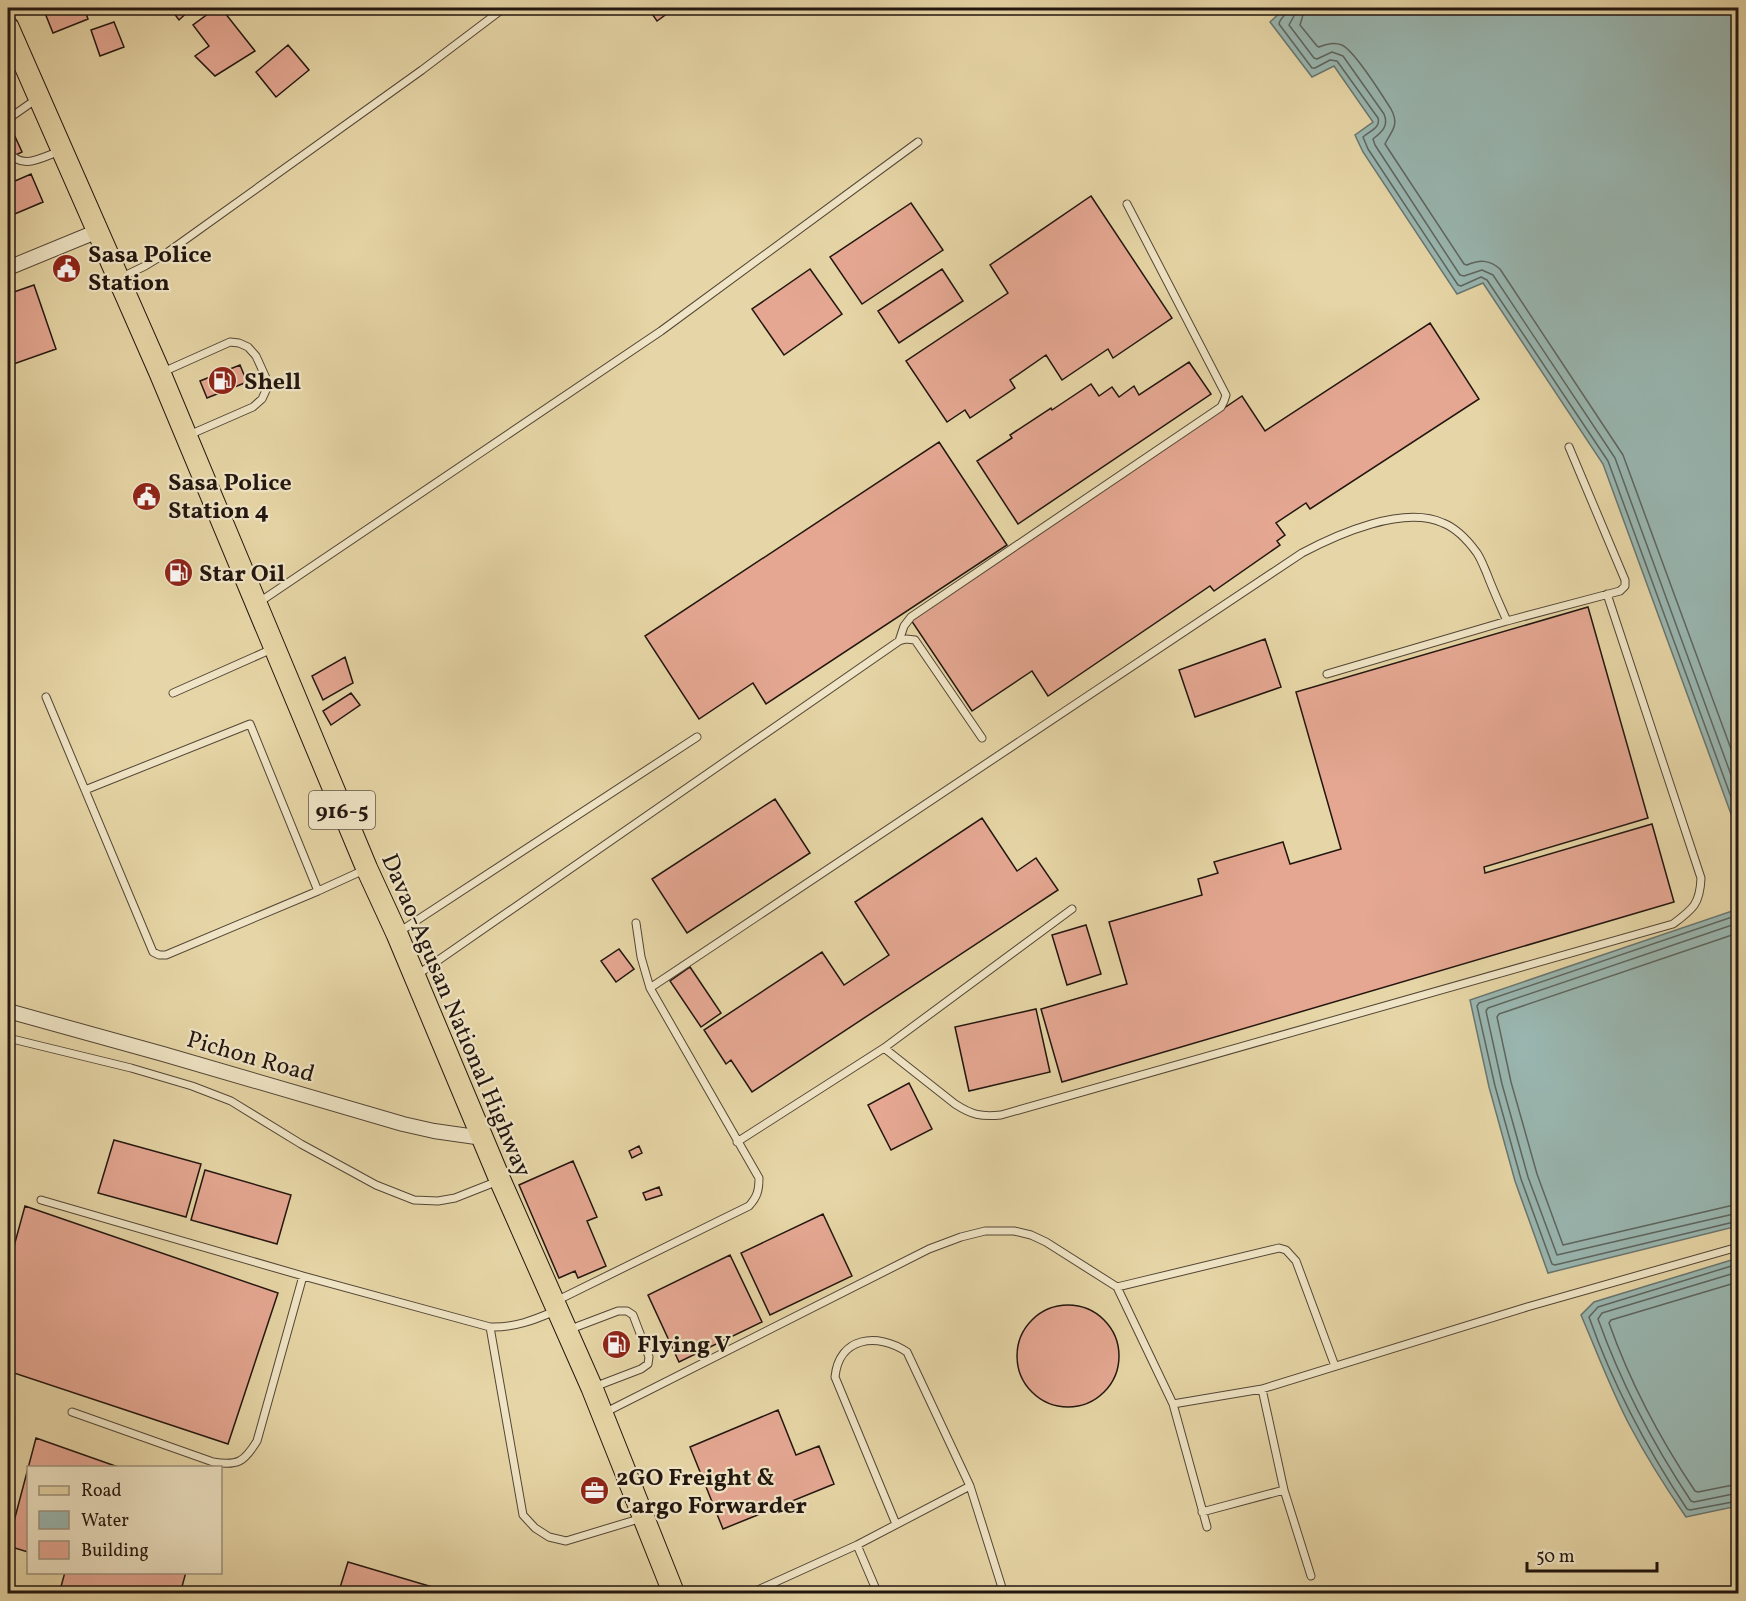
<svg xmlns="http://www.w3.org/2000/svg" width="1746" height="1601" viewBox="0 0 1746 1601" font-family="Vollkorn,serif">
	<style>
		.water { fill: #99b6b0; stroke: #697670; stroke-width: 1.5 }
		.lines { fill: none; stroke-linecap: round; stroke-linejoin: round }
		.shore { stroke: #5e6660; stroke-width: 1.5 }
		.building { fill: #e5a792; stroke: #22160f; stroke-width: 1.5 }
		.lane-casing { stroke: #534635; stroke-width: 9 }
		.street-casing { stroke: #534635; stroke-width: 16 }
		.primary-casing { stroke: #22160f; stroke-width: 23 }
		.lane { stroke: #efe4c5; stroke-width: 7 }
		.street { stroke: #efe4c5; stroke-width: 14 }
		.primary { stroke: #e6d5a6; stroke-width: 21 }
		.labels { text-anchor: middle; stroke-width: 4.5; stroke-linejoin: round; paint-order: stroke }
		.shield { fill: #efe4c5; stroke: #605446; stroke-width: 1.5 }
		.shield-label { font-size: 22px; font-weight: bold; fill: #22160f }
		.poi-label { font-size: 24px; font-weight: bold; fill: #22160f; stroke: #efe4c5; text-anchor: start }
		.street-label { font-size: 24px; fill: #22160f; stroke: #efe4c5 }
	</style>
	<rect width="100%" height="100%" fill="#e6d5a6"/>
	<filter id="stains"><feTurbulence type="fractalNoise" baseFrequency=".00333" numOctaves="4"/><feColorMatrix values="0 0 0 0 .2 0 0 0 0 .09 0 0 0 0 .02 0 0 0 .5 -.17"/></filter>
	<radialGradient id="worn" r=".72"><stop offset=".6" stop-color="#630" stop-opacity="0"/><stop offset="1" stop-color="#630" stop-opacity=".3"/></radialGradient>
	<path class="water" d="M 1285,8 L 1738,8 L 1738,833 L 1603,464 L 1483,283 L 1457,294 L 1363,152 L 1355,135 L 1373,122 L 1334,66 L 1312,77 L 1270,22 Z
		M 1738,909 L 1738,1226 L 1548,1273 L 1515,1181 L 1489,1087 L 1470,1000 Z
		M 1738,1258 L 1738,1506 L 1686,1517 C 1666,1488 1647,1458 1630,1426 C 1611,1390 1597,1352 1581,1315 L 1594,1302 Z"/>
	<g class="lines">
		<path class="shore" d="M 1288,8 C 1288,15 1280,17 1279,24 L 1312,68 L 1315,68 L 1330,60 L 1337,61 L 1378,118 C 1381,128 1369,131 1363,137 L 1368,149 L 1458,285 L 1461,286 L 1481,277 L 1487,280 L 1608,461 L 1738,816
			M 1296,8 L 1295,14 L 1289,25 L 1314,58 L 1317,59 L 1332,52 L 1343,56 L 1384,114 C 1389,126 1382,132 1373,139 L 1375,145 L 1460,275 L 1464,276 L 1482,270 L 1493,275 L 1615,458 L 1738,794
			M 1305,8 L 1300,25 L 1317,46 L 1319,47 C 1327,44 1334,42 1342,45 C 1355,51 1382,95 1391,109 C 1400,126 1391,131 1385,144 L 1464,264 L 1467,265 C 1479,260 1489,259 1500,269 L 1623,455 L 1738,768
			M 1738,915 L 1479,1003 L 1477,1006 L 1495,1086 L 1521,1179 L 1552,1264 L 1555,1265 L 1738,1221
			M 1738,923 L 1488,1008 L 1486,1011 L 1502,1084 L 1528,1177 L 1557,1255 L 1738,1213
			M 1738,933 L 1499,1014 L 1497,1017 L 1511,1082 L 1537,1174 L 1563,1245 L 1738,1204
			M 1738,1264 L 1598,1307 L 1589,1317 C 1613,1385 1647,1449 1687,1509 L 1690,1510 L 1738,1501
			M 1738,1272 L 1602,1313 L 1598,1319 C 1621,1383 1653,1444 1691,1501 L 1694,1502 L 1738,1493
			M 1738,1282 L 1611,1320 L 1609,1323 C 1630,1382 1660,1439 1695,1491 L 1698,1492 L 1738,1484"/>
	</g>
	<path class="building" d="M 43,8 L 84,8 L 88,19 L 53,33 Z
		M 170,8 L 192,8 L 179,20 Z
		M 216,8 L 221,8 L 255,51 L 215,76 L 195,56 L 209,46 L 193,25 Z
		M 648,8 L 675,8 L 657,21 Z
		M 114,22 L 124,47 L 100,56 L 91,30 Z
		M 288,45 L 309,70 L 276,97 L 256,72 Z
		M 13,132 L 22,152 L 8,159 L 8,135 Z
		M 31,174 L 43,202 L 10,216 L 8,209 L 8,184 Z
		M 1091,196 L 1172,318 L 1113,358 L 1108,349 L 1062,380 L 1046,355 L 1010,380 L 1015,388 L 970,418 L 965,410 L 947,422 L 906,361 L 1008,293 L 990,265 Z
		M 911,203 L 943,250 L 862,304 L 830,257 Z
		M 810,269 L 842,314 L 784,355 L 752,309 Z
		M 942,269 L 963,301 L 899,343 L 878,311 Z
		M 34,285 L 56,349 L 8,366 L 8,294 Z
		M 1430,323 L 1479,399 L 1310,509 L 1306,503 L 1276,523 L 1285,535 L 1277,541 L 1280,545 L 1214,591 L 1210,586 L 1048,696 L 1032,671 L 972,711 L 911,620 L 1242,396 L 1265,431 Z
		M 1189,362 L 1211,394 L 1018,524 L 977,461 L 1012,438 L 1010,435 L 1051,408 L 1052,410 L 1091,384 L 1099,396 L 1112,387 L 1119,397 L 1134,386 L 1139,395 Z
		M 240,365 L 247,382 L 207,398 L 200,381 Z
		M 939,442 L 1007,545 L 766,704 L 753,683 L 699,719 L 645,636 Z
		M 1588,607 L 1648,818 L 1484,867 L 1485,873 L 1652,824 L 1674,902 L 1062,1082 L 1041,1009 L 1127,984 L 1109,922 L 1202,895 L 1198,879 L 1218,873 L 1214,862 L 1283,842 L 1290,864 L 1341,849 L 1296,692 Z
		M 1265,639 L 1281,687 L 1195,717 L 1179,670 Z
		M 345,657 L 353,683 L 323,700 L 312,676 Z
		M 351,693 L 360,705 L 331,725 L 323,711 Z
		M 775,799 L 810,853 L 687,933 L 652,879 Z
		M 982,818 L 1017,871 L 1036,858 L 1058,890 L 752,1092 L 731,1060 L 726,1064 L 704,1030 L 822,952 L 844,985 L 889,955 L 855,902 Z
		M 1086,925 L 1101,974 L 1067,985 L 1052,935 Z
		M 619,949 L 634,969 L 616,982 L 601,961 Z
		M 690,967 L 721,1013 L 701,1027 L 670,981 Z
		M 1036,1009 L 1050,1072 L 969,1091 L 955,1027 Z
		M 909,1083 L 932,1129 L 891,1150 L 868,1105 Z
		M 114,1140 L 201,1164 L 186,1217 L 98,1193 Z
		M 639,1146 L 642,1153 L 632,1158 L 629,1151 Z
		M 573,1161 L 597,1217 L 587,1221 L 606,1266 L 578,1278 L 575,1271 L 559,1278 L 519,1185 Z
		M 205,1170 L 291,1195 L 277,1244 L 191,1220 Z
		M 659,1187 L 662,1195 L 646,1200 L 643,1193 Z
		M 25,1206 L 278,1293 L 228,1444 L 8,1371 L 8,1268 Z
		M 823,1214 L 852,1276 L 770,1315 L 741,1253 Z
		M 730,1255 L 762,1322 L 679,1362 L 648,1295 Z
		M1017 1356a51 51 0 1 1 102 0a51 51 0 1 1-102 0Z
		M 778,1410 L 796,1455 L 819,1446 L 834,1484 L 723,1529 L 690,1447 Z
		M 36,1438 L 121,1468 L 28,1468 L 28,1552 L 8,1546 L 8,1544 Z
		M 348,1562 L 456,1594 L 338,1594 Z
		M 65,1572 L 186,1572 L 180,1594 L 59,1594 Z"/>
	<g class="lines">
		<defs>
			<path id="lane" d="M 8,119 L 38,98
				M 8,152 C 23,170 40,158 60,151
				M 122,277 L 145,266 L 168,252 L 422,70 L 504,8
				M 163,372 L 230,342 L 239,343 L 248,347 L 256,356 L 266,378 L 267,388 L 262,399 L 253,407 L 189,435
				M 258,603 L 661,331 L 918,142
				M 899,641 L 904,626 L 911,617 L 1221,407 L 1224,401 L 1226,395 L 1127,204
				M 1327,674 L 1507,621 L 1620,591 L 1625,586 L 1625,580 L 1569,447
				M 173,693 L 272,649
				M 46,697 L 153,952 L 159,955 L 166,955 L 318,891 L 250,724 L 85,790
				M 318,891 L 364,870
				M 636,923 L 641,957 L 650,988
				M 399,932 L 697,737
				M 417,975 L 899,641 L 906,639 L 915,640 L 982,738
				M 8,1038 L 131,1068 L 192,1086 L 231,1101 L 301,1144 L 376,1185 L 414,1200 L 438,1201 L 455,1198 L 498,1181
				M 884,1048 L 1072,909
				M 737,1142 L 884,1048 L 955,1104 C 972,1115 981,1117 1001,1115 L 1673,924 C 1693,909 1700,904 1701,878 L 1607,594
				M 41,1200 L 303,1276 L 490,1327 C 514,1328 534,1320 555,1311
				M 1117,1287 L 1279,1248 L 1286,1250 L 1296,1261 L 1335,1366
				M 556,1301 L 749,1206 C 757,1197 759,1191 759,1178 L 650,988 L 1302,553 C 1338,534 1403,505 1443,523 C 1456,528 1469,542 1477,553 C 1481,559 1484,567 1487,574 C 1493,590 1500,605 1507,621
				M 490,1327 L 523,1515 L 535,1528 L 549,1537 L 566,1541 L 642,1518
				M 568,1330 L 618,1311 L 627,1311 L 633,1315 L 649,1357 L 648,1364 L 641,1369 L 594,1387
				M 1262,1389 L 1284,1490 L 1311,1576
				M 1173,1404 L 1262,1389 L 1527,1307 L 1738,1247
				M 72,1412 L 213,1462 C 238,1466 244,1462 257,1441 L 303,1276
				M 604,1413 L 929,1249 L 961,1237 L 985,1231 L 1014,1231 L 1031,1235 L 1046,1242 L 1117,1287 L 1173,1404 L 1207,1527
				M 1202,1512 L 1284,1490
				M 896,1524 L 835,1377 C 839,1337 877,1332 907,1352 L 970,1486 L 1004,1594
				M 857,1545 L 878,1594
				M 749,1594 L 857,1545 L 970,1486
				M 1550,1594 L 1561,1591 L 1561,1594"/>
			<path id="street" d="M 8,268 L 98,231
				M 8,1011 L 163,1054 L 403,1124 L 434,1131 L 483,1138"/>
			<path id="primary" d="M 8,27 L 160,373 L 367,869 L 397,934 L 500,1180 L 592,1388 L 674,1594"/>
		</defs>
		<use href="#lane" class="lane-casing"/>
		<use href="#street" class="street-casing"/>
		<use href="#primary" class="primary-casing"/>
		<use href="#lane" class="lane"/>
		<use href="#street" class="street"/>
		<use href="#primary" class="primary"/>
	</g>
	<defs>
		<symbol id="civic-disc" viewBox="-11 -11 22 22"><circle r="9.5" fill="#8f2418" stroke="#efe4c5"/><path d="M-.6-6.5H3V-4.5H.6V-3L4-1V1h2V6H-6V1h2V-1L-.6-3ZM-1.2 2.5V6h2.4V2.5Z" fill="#fff"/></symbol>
		<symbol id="fuel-disc" viewBox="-11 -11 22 22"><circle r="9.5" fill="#8f2418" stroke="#efe4c5"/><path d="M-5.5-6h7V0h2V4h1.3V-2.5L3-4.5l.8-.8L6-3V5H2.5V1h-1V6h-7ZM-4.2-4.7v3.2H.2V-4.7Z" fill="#fff"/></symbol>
		<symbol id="office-disc" viewBox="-11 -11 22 22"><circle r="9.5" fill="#8f2418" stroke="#efe4c5"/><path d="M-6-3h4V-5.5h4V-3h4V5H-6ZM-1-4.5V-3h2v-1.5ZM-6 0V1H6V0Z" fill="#fff"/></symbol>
	</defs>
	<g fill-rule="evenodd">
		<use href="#civic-disc" x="50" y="252" width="33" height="33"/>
		<use href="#fuel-disc" x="206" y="364" width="33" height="33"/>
		<use href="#civic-disc" x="130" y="480" width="33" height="33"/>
		<use href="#fuel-disc" x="162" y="556" width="33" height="33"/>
		<use href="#fuel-disc" x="600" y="1328" width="33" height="33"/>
		<use href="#office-disc" x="578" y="1474" width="33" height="33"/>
	</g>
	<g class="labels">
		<rect class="shield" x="309" y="791" width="66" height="38" rx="4.5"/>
		<g class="shield-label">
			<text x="342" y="818">916-5</text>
		</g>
		<g class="poi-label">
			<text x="88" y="262">Sasa Police<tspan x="88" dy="28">Station</tspan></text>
			<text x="244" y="389">Shell</text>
			<text x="168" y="490">Sasa Police<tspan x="168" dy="28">Station 4</tspan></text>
			<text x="199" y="581">Star Oil</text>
			<text x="637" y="1352">Flying V</text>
			<text x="616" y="1485">2GO Freight &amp;<tspan x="616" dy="28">Cargo Forwarder</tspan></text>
		</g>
		<g class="street-label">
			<text transform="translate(457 1015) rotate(67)" y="8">Davao-Agusan National Highway</text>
			<text transform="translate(251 1056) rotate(16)" y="8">Pichon Road</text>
		</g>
	</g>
	<rect width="1746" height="1601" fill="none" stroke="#e6d5a6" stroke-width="30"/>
	<rect x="9" y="9" width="1728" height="1583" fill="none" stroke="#22160f" stroke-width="3"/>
	<rect x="15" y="15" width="1716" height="1571" fill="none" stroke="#22160f" stroke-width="1.5"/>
	<rect x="27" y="1466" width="195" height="108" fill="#efe4c5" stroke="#9d927c" stroke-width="1.5"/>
	<rect x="39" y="1486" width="30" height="9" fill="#e6d5a6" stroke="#9d927c" stroke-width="1.5"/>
	<text x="81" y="1496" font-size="18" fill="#22160f">Road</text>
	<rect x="39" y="1511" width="30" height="18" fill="#99b6b0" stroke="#9d927c" stroke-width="1.5"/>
	<text x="81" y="1526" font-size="18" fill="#22160f">Water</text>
	<rect x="39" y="1541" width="30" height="18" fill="#e5a792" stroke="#9d927c" stroke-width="1.5"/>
	<text x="81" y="1556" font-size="18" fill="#22160f">Building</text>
	<path d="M1527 1562v9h130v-9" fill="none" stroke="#22160f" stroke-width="3"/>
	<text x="1536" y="1562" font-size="18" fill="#22160f" stroke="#efe4c5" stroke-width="4.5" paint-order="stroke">50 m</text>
	<rect width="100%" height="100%" filter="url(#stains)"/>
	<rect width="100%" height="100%" fill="url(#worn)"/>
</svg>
